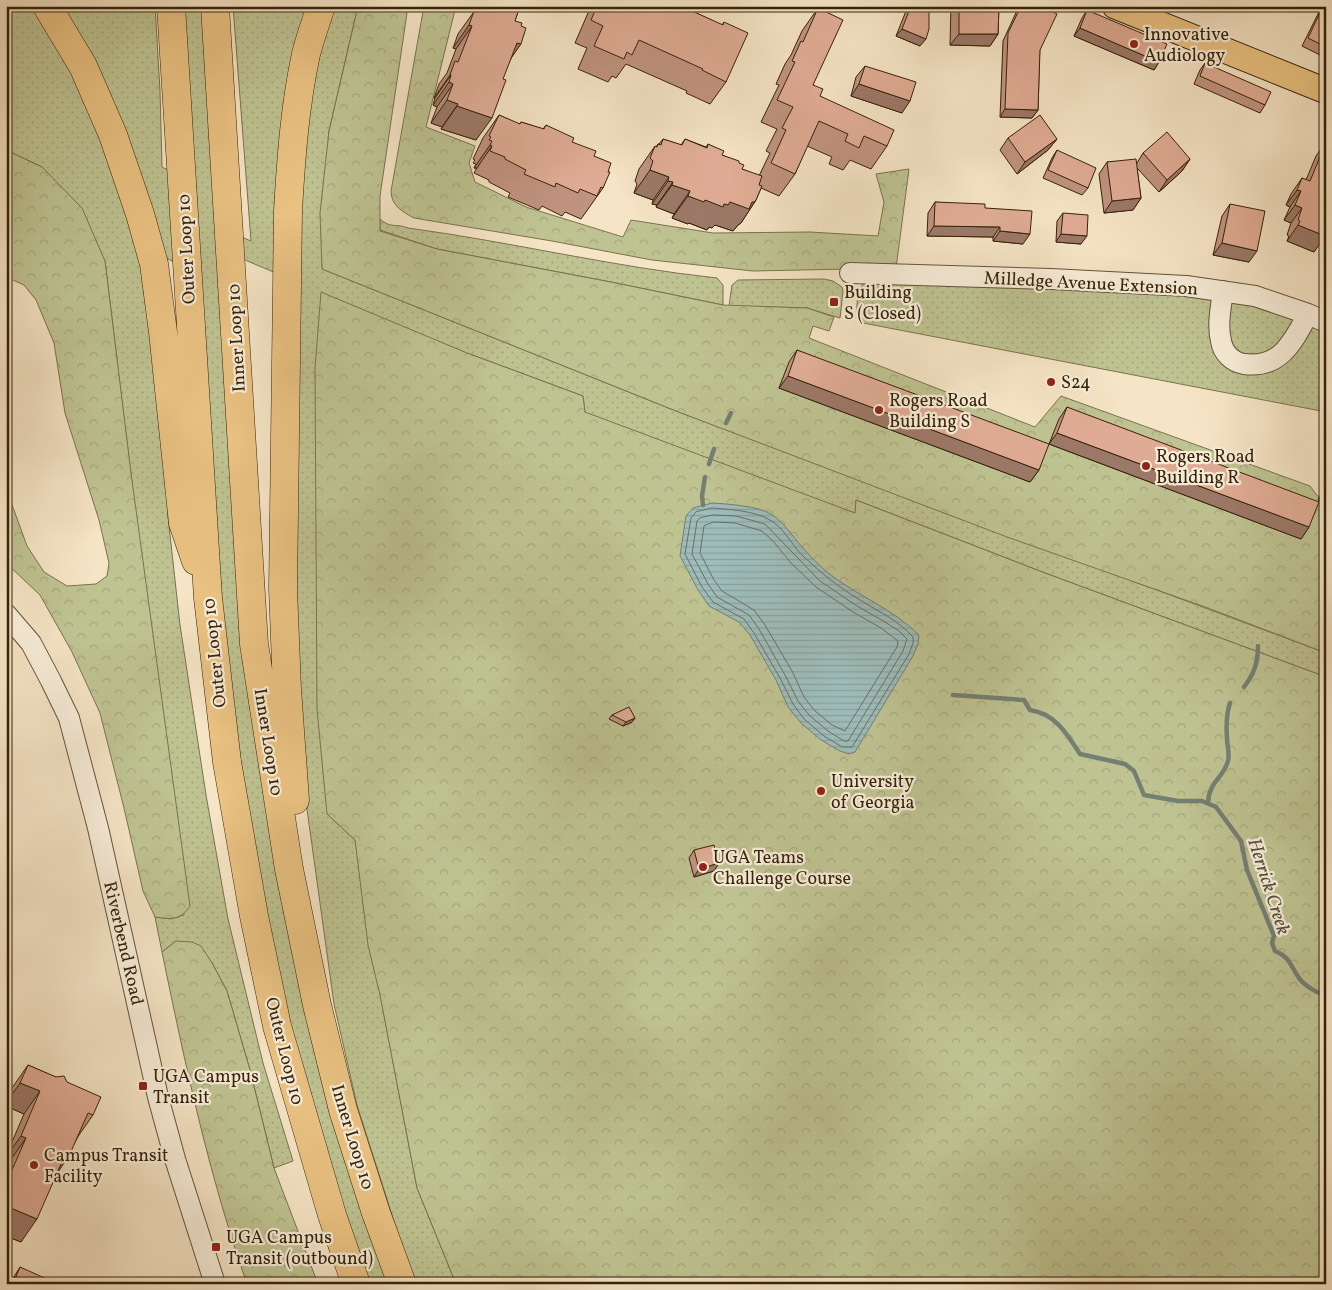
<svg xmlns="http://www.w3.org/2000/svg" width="1332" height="1290" viewBox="0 0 1332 1290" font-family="Vollkorn,serif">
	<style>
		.grass { fill: url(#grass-dots); stroke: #7a734e }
		.forest { fill: url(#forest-crowns); stroke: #7a734e }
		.water { fill: url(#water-rules); stroke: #747f74 }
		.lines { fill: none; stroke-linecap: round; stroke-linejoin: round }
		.shore { stroke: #697062; stroke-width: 1 }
		.stream { stroke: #747f74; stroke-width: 4.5 }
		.minor-casing { stroke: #645339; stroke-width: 22 }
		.major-casing { stroke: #34230a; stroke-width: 27 }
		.highway-casing { stroke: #34230a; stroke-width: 29 }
		.minor { stroke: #f8edd9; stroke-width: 20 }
		.major { stroke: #eac282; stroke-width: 25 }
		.highway { stroke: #eac282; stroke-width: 28 }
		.wall { fill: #c0937f; stroke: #34230a }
		.shaded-wall { fill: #9c7868; stroke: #34230a }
		.building { fill: #dfab94; stroke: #34230a }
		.poi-dot { fill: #8f2418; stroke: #f8edd9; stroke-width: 2 }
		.labels { text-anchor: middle; stroke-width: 4.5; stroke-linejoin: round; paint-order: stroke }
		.poi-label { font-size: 18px; fill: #34230a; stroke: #f8edd9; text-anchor: start }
		.street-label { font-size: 18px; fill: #34230a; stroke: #f8edd9 }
		.water-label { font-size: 19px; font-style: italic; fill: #54513f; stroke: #f8edd9 }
	</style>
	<defs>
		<pattern id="grass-dots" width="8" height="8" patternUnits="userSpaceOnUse" patternTransform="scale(1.25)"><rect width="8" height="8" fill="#bfc392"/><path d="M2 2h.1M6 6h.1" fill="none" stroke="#a5a77d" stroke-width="1.8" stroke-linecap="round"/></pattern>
		<pattern id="forest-crowns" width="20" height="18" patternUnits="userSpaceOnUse" patternTransform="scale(1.25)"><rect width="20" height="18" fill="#bfc392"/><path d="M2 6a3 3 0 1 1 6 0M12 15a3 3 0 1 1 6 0" fill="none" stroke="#a5a77d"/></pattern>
		<pattern id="water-rules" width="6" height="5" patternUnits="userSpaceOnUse" patternTransform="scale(1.25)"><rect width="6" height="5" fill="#9ebdbb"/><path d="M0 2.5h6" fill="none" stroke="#89a29f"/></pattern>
	</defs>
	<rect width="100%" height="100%" fill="#f5e4c5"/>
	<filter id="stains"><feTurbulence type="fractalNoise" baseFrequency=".004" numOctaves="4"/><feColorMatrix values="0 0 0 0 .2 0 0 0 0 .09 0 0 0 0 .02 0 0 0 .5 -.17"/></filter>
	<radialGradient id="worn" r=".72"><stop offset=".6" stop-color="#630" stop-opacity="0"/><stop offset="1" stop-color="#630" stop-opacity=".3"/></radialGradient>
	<path class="grass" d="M 6,6 L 155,6 L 160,91 L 162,167 L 194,183 L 180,6 L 206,6 L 217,226 L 251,241 L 233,6 L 309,6 L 290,90 L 275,197 L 275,252 L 299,167 L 328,6 L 358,6 L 329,131 L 322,269 L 676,411 L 1326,653 L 1326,677 L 1045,573 L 856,500 L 854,534 L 615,660 L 583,396 L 467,353 L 327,814 L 355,840 L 360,864 L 378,983 L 417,1188 L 456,1284 L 414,1284 L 357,1105 L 334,1004 L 306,802 L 295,677 L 297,282 L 219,249 L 251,691 L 389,1284 L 368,1284 L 338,1196 L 306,1087 L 278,974 L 246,800 L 222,622 L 200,275 L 138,244 L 165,439 L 168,517 L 180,625 L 206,795 L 228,919 L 263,1063 L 293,1161 L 274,1168 L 250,1070 L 227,991 L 212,963 L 176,941 L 162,952 L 155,917 L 171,919 L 184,915 L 105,261 L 42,167 L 6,150 L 6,84 L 9,85 L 8,56 L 6,51 Z
		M 745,6 L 783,6 C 773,13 756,10 745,6 Z
		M 380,219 C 391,229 396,223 408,228 C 512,242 613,267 717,278 L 723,285 L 723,305 L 616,283 L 437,249 L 380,230 Z
		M 824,279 L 833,281 L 842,287 L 843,292 L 840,318 L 807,308 L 729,306 L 732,285 L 738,280 Z
		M 884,281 L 1204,296 C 1247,303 1286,314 1326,332 L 1326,412 L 863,323 C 853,317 857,292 863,284 Z"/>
	<path class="forest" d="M 358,6 L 408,6 L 380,196 L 380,231 L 437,249 L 616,283 L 723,305 L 807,308 L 834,317 L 829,331 L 813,326 L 809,338 L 1035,427 L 1061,396 L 1310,486 L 1326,507 L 1326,653 L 1208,608 L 1007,537 L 676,411 L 322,269 L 320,213 L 329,131 Z
		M 424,6 L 456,6 L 426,127 L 475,146 L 469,163 L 475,182 L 526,207 L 623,237 L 631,220 L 713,233 L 810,232 L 878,236 L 884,202 L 876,174 L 909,169 L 896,268 L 753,271 L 652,260 L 552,241 L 414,218 C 403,212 391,206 391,191 Z
		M 6,150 L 42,167 L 82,208 L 105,261 L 131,473 L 190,906 C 180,921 170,919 155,917 L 143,891 L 124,808 L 100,713 L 72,652 L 40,595 L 6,563 L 6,499 L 11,502 L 27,546 L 44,572 L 67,586 L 96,584 L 107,576 L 109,563 L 99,520 L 65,413 L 54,343 L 36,300 L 24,285 L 6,277 Z
		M 321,292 L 467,353 L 583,396 L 585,412 L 855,513 L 856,500 L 1045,573 L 1326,677 L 1326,1284 L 456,1284 L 417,1188 L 380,995 L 368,945 L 355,840 L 327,814 L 317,709 L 315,368 Z
		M 176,941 L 192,942 L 201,946 L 212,963 L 227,991 L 250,1070 L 274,1168 L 318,1284 L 247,1284 C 209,1176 185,1064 162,952 Z"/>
	<path class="water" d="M 712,503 C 728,504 758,506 771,514 C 784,522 793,537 803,548 C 810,556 819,565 827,572 C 857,596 892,608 919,635 L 918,644 L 913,656 L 855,752 L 849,754 L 840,751 L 821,740 L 801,723 L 788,707 L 776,680 L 750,635 L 739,622 L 709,606 L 698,590 L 680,556 L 686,516 L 693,508 Z"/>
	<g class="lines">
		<path class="shore" d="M 712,508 C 728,509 754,511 768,519 C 783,526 791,544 802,555 C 820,572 838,587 860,600 C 879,612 898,620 913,637 L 913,643 L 909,654 L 852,747 L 842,747 L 824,736 L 804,719 L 793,704 L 780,678 L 754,633 L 744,619 L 713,602 L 702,587 L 685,554 L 691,518 L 696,512 Z
			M 713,515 L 736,516 L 765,524 L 820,581 L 857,606 L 885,622 L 899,631 L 907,639 L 903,651 L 848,741 L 844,741 L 828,731 L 809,715 L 798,701 L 785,675 L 759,629 L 749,615 L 717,597 L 708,584 L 692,554 L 697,521 L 700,518 Z
			M 714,522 L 735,523 L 762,531 L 773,541 L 791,563 L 816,587 L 853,612 L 881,628 L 898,641 L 897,647 L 845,731 L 832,725 L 814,710 L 804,697 L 792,671 L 765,625 L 754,610 L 722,591 L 714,580 L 700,553 L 704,526 Z"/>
		<path class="stream" d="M 726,423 L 731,413
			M 709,464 L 714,449
			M 703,505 L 702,496 L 705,477
			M 1244,687 C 1254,674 1258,663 1258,646
			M 953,695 L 1024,700 L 1030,710 C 1056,714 1067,734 1080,754 L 1125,764 L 1134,771 L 1144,795 L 1178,801 L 1202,801 L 1216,807 L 1241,841 L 1247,870 L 1274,936 L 1272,943 L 1275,951 C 1290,957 1290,965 1299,978 C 1305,987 1316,992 1326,996
			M 1208,803 C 1209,781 1223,779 1228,761 C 1230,755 1227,745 1227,738 C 1226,725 1226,715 1230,703"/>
		<defs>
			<path id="minor" d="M 850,273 L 1051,279 L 1186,286 L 1255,296 L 1308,314 L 1326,322
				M 1223,291 C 1221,307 1217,325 1221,341 C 1223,353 1232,362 1244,364 C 1280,369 1293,342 1308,314
				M 6,614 L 31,643 L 51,681 L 69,718 L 98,828 L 158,1097 L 175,1159 L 215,1284"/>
			<path id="major" d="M 1115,6 L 1326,91"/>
			<path id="highway" d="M 47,6 L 83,66 L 113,135 L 140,214 L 154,264 L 163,332 L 183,523 L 196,561
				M 171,6 L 208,598 L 227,762 L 254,916 L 277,1026 L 332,1215 L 356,1284
				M 215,6 L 254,644 L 289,869 L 317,1005 L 343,1110 L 376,1213 L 402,1284
				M 295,800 L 287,689 L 283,589 L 288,211 C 291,158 295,105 306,54 C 310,38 316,22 321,6"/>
		</defs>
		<use href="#minor" class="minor-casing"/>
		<use href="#major" class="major-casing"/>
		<use href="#highway" class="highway-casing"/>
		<use href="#minor" class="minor"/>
		<use href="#major" class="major"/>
		<use href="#highway" class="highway"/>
	</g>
	<path class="wall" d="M 478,6 L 520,6 L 515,21 L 512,56 L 476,140 L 441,129 L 442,127 L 431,123 L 437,107 L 433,105 L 435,98 L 434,98 L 439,84 L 447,73 L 456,49 L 453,48 L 458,34 Z
		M 591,6 L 681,6 L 722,25 L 724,22 L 726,82 L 710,104 L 686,93 L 687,91 L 626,64 L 616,78 L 612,76 L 608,82 L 578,69 L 587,48 L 575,43 Z
		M 910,6 L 920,6 L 920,46 L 896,36 L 906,11 Z
		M 951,6 L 999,6 L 998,34 L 990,46 L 950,45 Z
		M 1019,6 L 1041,6 L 1038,110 L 1032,118 L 1000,117 L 1003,41 Z
		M 1322,6 L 1326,6 L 1326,53 L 1324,57 L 1302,46 Z
		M 818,8 L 813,85 L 820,96 L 887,146 L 871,169 L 850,160 L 843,170 L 829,164 L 832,157 L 807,146 L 795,174 L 779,196 L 761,188 L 756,200 L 741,223 L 738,225 L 733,231 L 715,225 L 712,228 L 709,227 L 707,230 L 689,223 L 688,224 L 672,218 L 674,214 L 656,207 L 657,205 L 652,204 L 653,200 L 634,193 L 637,184 L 635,181 L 639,169 L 655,146 L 656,147 L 658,144 L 659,144 L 663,139 L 681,145 L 685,139 L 706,147 L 708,144 L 722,155 L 739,163 L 742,169 L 759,176 L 770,153 L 766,151 L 777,129 L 761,122 L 779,85 L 776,84 L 785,64 L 791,55 L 802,31 Z
		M 1087,10 L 1159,62 L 1154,70 L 1074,36 L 1082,18 Z
		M 1205,63 L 1265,105 L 1260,113 L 1194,84 L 1200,70 Z
		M 865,66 L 902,113 L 851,96 L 856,77 Z
		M 499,115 L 519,124 L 521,122 L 543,129 L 546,125 L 594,156 L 608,172 L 603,188 L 581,219 L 565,212 L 562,216 L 542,206 L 539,210 L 508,197 L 510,193 L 489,182 L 489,180 L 474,173 L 477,168 L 474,168 L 476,164 L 473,163 L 475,160 L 473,159 L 483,138 Z
		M 1008,138 L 1057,139 L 1048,150 L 1017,174 L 1000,150 Z
		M 1326,138 L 1326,233 L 1314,252 L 1287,241 L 1289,236 L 1287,235 L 1291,223 L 1284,220 L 1290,207 L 1286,205 L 1291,194 L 1302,178 L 1306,180 L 1316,156 L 1323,146 Z
		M 1057,150 L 1088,188 L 1082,195 L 1043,178 L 1052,158 Z
		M 1143,153 L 1190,159 L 1182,171 L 1159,192 L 1137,168 L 1141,198 L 1133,210 L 1104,213 L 1099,174 L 1107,162 L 1137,163 Z
		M 935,202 L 985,208 L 1023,244 L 993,241 L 993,237 L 927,236 L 928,213 Z
		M 1230,204 L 1249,262 L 1213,255 L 1222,216 Z
		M 1063,213 L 1081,244 L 1056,242 L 1057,221 Z
		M 797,350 L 1039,470 L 1030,482 L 779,388 L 789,362 Z
		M 1067,407 L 1309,527 L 1301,539 L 1049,444 L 1059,419 Z
		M 1326,483 L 1326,503 L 1318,500 Z
		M 612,715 L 635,718 L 632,722 L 623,726 L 609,719 Z
		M 694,850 L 714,871 L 694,877 L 689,858 Z
		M 28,1065 L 67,1082 L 93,1115 L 79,1135 L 57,1174 L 21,1242 L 6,1236 L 6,1169 L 10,1161 L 6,1159 L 6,1156 L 24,1114 L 6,1106 L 6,1101 L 12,1088 Z
		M 20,1267 L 48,1284 L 11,1284 L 15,1275 Z"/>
	<path class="shaded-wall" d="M 469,25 L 472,26 L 456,49 L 453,48 Z
		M 1080,28 L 1159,62 L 1154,70 L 1074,36 Z
		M 902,29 L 926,39 L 920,46 L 896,36 Z
		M 959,34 L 998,34 L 990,46 L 950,45 Z
		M 517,43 L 521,44 L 505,67 Z
		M 450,75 L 451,75 L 435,98 L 434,98 Z
		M 449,82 L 453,84 L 437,107 L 433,105 Z
		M 859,84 L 910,101 L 902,113 L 851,96 Z
		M 447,100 L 458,104 L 442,127 L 431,123 Z
		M 457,106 L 492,118 L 476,140 L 441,129 Z
		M 1005,109 L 1038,110 L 1032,118 L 1000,117 Z
		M 1057,139 L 1048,150 L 1017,174 L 1025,162 Z
		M 490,145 L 492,146 L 477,168 L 474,168 Z
		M 1190,159 L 1182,171 L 1159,192 L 1167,180 Z
		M 650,170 L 669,177 L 653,200 L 634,193 Z
		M 668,181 L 673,182 L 657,205 L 652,204 Z
		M 672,185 L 690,191 L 674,214 L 656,207 Z
		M 1297,190 L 1301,191 L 1290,207 L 1286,205 Z
		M 688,196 L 705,200 L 724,204 L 730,202 L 752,202 L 756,200 L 741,223 L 738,225 L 733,231 L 715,225 L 712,228 L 709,227 L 707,230 L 689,223 L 688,224 L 672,218 Z
		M 1141,198 L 1133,210 L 1104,213 L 1112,201 Z
		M 1295,205 L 1302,208 L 1291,223 L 1284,220 Z
		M 1298,225 L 1325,236 L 1314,252 L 1287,241 Z
		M 934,226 L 1000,227 L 993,237 L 927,236 Z
		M 1000,231 L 1030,234 L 1023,244 L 993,241 Z
		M 1061,234 L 1087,236 L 1081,244 L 1056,242 Z
		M 1222,243 L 1257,251 L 1249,262 L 1213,255 Z
		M 788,376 L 1039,470 L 1030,482 L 779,388 Z
		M 1057,433 L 1309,527 L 1301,539 L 1049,444 Z
		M 1326,490 L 1326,503 L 1318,500 Z
		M 635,718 L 632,722 L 623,726 L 626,722 Z
		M 719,863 L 714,871 L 694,877 L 699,869 Z
		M 20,1083 L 40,1091 L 24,1114 L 6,1106 L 6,1103 Z
		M 21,1136 L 26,1138 L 10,1161 L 6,1159 L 6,1157 Z
		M 65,1155 L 69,1156 L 53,1179 Z
		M 6,1206 L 37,1219 L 21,1242 L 6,1236 Z"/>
	<path class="building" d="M 478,6 L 482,8 L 483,6 L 520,6 L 515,21 L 522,23 L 521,26 L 526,28 L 521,44 L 517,43 L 503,79 L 506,80 L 492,118 L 457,106 L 458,104 L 447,100 L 453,84 L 449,82 L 451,75 L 450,75 L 455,61 L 458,62 L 472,26 L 469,25 L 474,11 L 476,12 Z
		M 597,6 L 681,6 L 723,25 L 724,22 L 748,33 L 726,82 L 702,70 L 703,69 L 639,40 L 632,55 L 627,52 L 624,59 L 594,46 L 603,26 L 591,20 Z
		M 911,6 L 920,6 L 929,10 L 929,29 L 926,39 L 902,29 Z
		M 959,6 L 999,6 L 998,34 L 959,34 Z
		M 1021,6 L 1041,6 L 1057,14 L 1040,50 L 1038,110 L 1005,109 L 1008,33 Z
		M 1323,6 L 1326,6 L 1326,47 L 1308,38 Z
		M 818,8 L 843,20 L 813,85 L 823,89 L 820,96 L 894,130 L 887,146 L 864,136 L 859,148 L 845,141 L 848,134 L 819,121 L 795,174 L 771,163 L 786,130 L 782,128 L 793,107 L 777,100 L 795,62 L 792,61 L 801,41 L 803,42 Z
		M 1087,10 L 1167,44 L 1159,62 L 1080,28 Z
		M 1205,63 L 1271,92 L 1265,105 L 1200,76 Z
		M 865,66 L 916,82 L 910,101 L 859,84 Z
		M 499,115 L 520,124 L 521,122 L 544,129 L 546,125 L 574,138 L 572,142 L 596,151 L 594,156 L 611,163 L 608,172 L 610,172 L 603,188 L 601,187 L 597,196 L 580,189 L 578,193 L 556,183 L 555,187 L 524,174 L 526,170 L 505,159 L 505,157 L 490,151 L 492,146 L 490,145 L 492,141 L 489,140 L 491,137 L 489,136 Z
		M 1040,115 L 1057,139 L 1025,162 L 1008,138 Z
		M 1167,132 L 1190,159 L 1167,180 L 1143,153 Z
		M 663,139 L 682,145 L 685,139 L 707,148 L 708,144 L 724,151 L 722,155 L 739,161 L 739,163 L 744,165 L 742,169 L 762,176 L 759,185 L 762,186 L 756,200 L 754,202 L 752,202 L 749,209 L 730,202 L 728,205 L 724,204 L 723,207 L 705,200 L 704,202 L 688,196 L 690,191 L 672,185 L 673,182 L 668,181 L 669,177 L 650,170 L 653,161 L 650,158 L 655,146 L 657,147 L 658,144 L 661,145 Z
		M 1326,142 L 1326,233 L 1325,236 L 1298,225 L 1300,221 L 1298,220 L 1302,208 L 1295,205 L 1301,191 L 1297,190 L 1302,178 L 1310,181 Z
		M 1057,150 L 1096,168 L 1088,188 L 1048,170 Z
		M 1136,159 L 1141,198 L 1112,201 L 1107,162 Z
		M 935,202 L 985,204 L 985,208 L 1032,211 L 1030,234 L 1000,231 L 1000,227 L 934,226 Z
		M 1230,204 L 1265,211 L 1257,251 L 1222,243 Z
		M 1063,213 L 1088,215 L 1087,236 L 1061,234 Z
		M 797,350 L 1049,444 L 1039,470 L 788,376 Z
		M 1067,407 L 1319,502 L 1309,527 L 1057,433 Z
		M 629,707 L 635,718 L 626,722 L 612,715 Z
		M 714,845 L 719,863 L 699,869 L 694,850 Z
		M 28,1065 L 56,1077 L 64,1076 L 67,1082 L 101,1097 L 93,1115 L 88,1113 L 69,1156 L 65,1155 L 37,1219 L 6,1206 L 6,1175 L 9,1177 L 26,1138 L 21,1136 L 40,1091 L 20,1083 Z
		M 20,1267 L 49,1280 L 48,1284 L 13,1284 Z"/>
	<g class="poi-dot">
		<circle cx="1134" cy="44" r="5"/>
		<rect x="829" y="297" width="10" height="10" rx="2.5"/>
		<circle cx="1051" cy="382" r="5"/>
		<circle cx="879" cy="410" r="5"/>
		<circle cx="1146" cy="466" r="5"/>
		<circle cx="821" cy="791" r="5"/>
		<circle cx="703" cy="867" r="5"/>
		<rect x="138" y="1081" width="10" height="10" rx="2.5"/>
		<circle cx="34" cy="1165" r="5"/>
		<rect x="211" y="1242" width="10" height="10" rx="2.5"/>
	</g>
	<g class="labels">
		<g class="poi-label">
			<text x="1144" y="40">Innovative<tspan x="1144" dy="21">Audiology</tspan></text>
			<text x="844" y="298">Building<tspan x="844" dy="21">S (Closed)</tspan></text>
			<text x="1061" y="388">S24</text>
			<text x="889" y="406">Rogers Road<tspan x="889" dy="21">Building S</tspan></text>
			<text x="1156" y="462">Rogers Road<tspan x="1156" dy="21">Building R</tspan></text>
			<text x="831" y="787">University<tspan x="831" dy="21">of Georgia</tspan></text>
			<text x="713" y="863">UGA Teams<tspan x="713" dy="21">Challenge Course</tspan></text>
			<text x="153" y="1082">UGA Campus<tspan x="153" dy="21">Transit</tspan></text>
			<text x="44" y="1161">Campus Transit<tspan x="44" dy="21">Facility</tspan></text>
			<text x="226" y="1243">UGA Campus<tspan x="226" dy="21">Transit (outbound)</tspan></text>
		</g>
		<g class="street-label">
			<text transform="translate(186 249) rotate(-93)" y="6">Outer Loop 10</text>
			<text transform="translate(1091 283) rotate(3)" y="6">Milledge Avenue Extension</text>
			<text transform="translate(236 338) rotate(-93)" y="6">Inner Loop 10</text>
			<text transform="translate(214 653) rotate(-96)" y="6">Outer Loop 10</text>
			<text transform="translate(269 742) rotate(81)" y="6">Inner Loop 10</text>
			<text transform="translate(124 943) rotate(77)" y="6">Riverbend Road</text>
			<text transform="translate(285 1051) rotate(76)" y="6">Outer Loop 10</text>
			<text transform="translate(353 1137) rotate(73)" y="6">Inner Loop 10</text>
		</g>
		<g class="water-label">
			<text transform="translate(1270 886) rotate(72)" y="7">Herrick Creek</text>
		</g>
	</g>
	<rect width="1332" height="1290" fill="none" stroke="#f5e4c5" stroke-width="25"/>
	<rect x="8" y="8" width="1317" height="1275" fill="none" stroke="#34230a" stroke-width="2.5"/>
	<rect x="12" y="12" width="1307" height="1265" fill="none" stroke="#34230a"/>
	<rect width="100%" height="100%" filter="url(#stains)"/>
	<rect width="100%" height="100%" fill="url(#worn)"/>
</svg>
